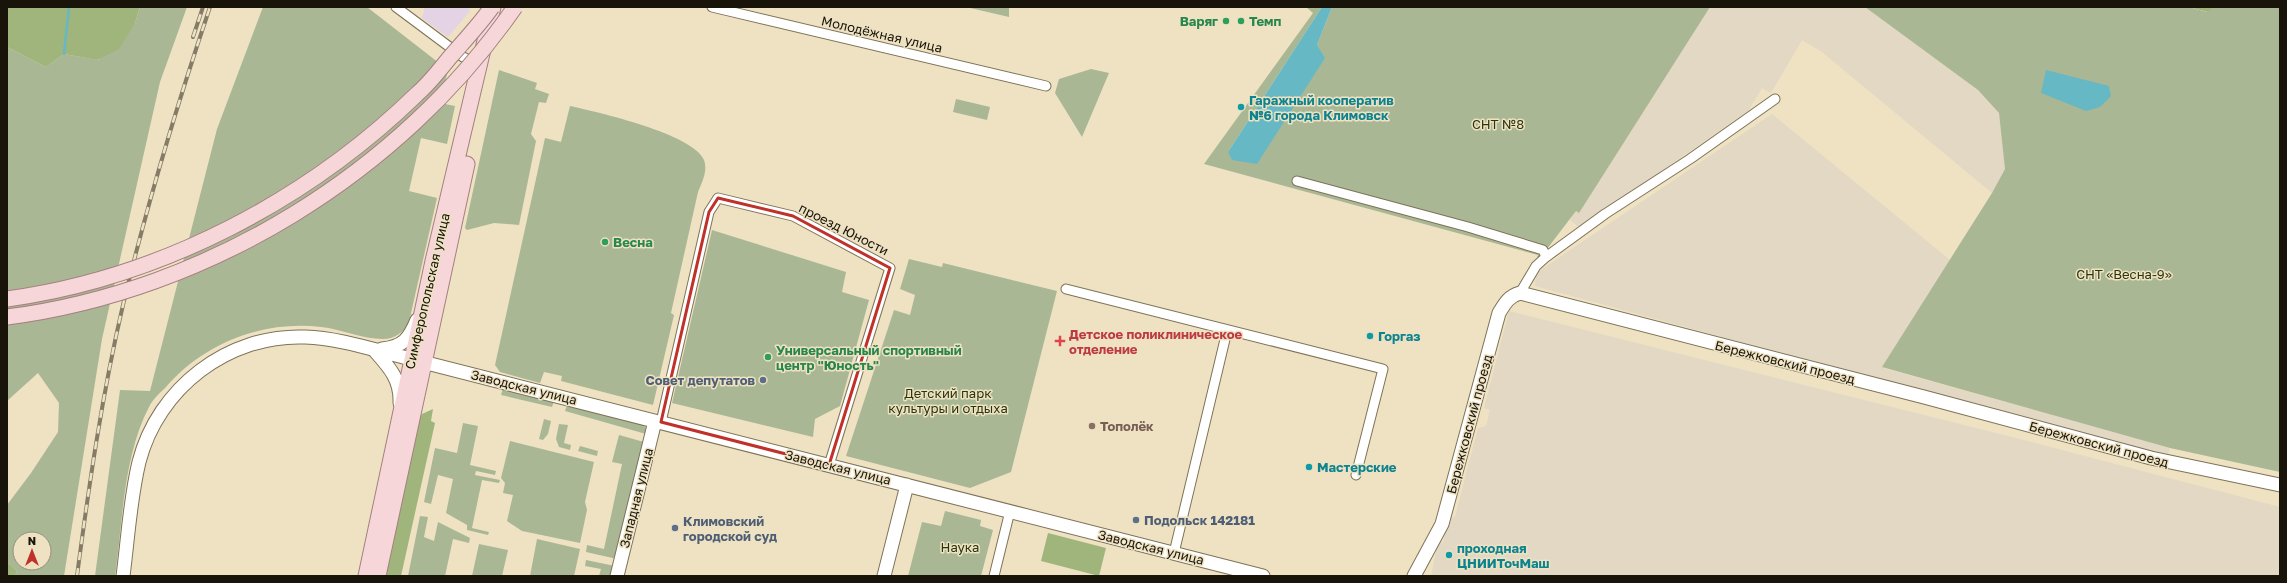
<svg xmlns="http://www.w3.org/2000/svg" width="2287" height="583" viewBox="0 0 2287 583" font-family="'Golos Text',sans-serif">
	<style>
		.commercial { fill: #e3d3e4 }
		.industrial { fill: #e2d8c3 }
		.green { fill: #aab795; fill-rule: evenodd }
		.forest { fill: #a0b57c }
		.water { fill: #66b8c4 }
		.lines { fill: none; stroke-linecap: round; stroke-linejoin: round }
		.stream { stroke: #66b8c4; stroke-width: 2.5 }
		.street-casing { stroke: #7e7357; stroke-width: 11 }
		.secondary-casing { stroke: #7e7357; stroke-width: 15 }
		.primary-casing { stroke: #a4807f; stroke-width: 17 }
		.street { stroke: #fff; stroke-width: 9 }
		.secondary { stroke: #fff; stroke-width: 13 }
		.primary { stroke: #f6d6d8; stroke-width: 15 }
		.rail-casing { stroke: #847c67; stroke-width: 4 }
		.rail { stroke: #eee2c3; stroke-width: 2.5; stroke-dasharray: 8; stroke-linecap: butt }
		.primary-bridge-casing { stroke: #a4807f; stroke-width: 17; stroke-linecap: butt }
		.primary-bridge { stroke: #f6d6d8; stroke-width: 15 }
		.marked { fill: none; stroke: #bf3129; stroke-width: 3; stroke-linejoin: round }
		.leisure-dot { fill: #2e9e5b; stroke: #eee2c3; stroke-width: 1.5 }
		.culture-dot { fill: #0f9aa8; stroke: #eee2c3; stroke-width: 1.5 }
		.health-dot { fill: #e0444e; stroke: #eee2c3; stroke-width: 1.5 }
		.service-dot { fill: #5c6f8a; stroke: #eee2c3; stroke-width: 1.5 }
		.education-dot { fill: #8d6e63; stroke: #eee2c3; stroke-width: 1.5 }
		.labels { text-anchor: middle; stroke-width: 3; stroke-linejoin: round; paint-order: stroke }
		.leisure-label { font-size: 13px; font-weight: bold; fill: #27864d; stroke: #eee2c3; text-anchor: start }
		.street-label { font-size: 13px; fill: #181409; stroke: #eee2c3 }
		.culture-label { font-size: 13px; font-weight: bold; fill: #0d838f; stroke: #eee2c3; text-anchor: start }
		.park-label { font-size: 13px; fill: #29360b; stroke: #eee2c3 }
		.health-label { font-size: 13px; font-weight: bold; fill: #be3a42; stroke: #eee2c3; text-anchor: start }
		.service-label { font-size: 13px; font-weight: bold; fill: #4e5e75; stroke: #eee2c3; text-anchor: start }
		.education-label { font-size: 13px; font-weight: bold; fill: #785e54; stroke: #eee2c3; text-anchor: start }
	</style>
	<rect width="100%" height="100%" fill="#eee2c3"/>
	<path class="commercial" d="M 425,7 L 470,7 L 469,12 L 448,37 L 422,18 Z"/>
	<path class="industrial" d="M 1710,7 L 1865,7 L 1978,90 L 1999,113 L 2005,169 L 1992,193 L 1822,52 L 1802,40 L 1771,93 L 1762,88 L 1748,111 L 1580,228 L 1570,220 L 1576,210 L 1579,212 Z
		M 1772,114 L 1950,260 L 1883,368 L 2170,448 L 2167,458 L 1535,286 L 1536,273 Z
		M 1509,311 L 2008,436 L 2280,507 L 2280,576 L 1431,576 L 1438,542 L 1443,543 L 1449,516 L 1455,517 L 1478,428 L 1486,426 L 1490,410 L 1484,408 Z"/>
	<path class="green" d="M 140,7 L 187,7 L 160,82 L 102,339 L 64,576 L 15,576 L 17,571 L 7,562 L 7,505 L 31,473 L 58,432 L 59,403 L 38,373 L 7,401 L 7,47 L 46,67 L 64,54 L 98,60 L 135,23 ZM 20,539 L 44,539 L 44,563 L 20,563 Z
		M 263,7 L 367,7 L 448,70 L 440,103 L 455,106 L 447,144 L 421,138 L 409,191 L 437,198 L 409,322 C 404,332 395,339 383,339 C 362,339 341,329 321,327 C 263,320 204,343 166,387 C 161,392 154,398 150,405 C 123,456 123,520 115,576 L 95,576 L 120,390 L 150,391 L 217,129 Z
		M 966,7 L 1009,7 L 1009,17 Z
		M 1306,7 L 1322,7 L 1228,152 L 1317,45 L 1332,7 L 1710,7 L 1579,213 L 1576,211 L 1540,258 L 1537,257 L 1538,255 L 1204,164 L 1313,13 Z
		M 1865,7 L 2189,7 L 2207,12 L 2215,7 L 2280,7 L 2280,472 L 2170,448 L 1882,367 L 1992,193 L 2005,169 L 1999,113 L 1978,90 Z
		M 1091,69 L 1109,73 L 1082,137 L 1055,93 L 1059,79 Z
		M 499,70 L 537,83 L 535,89 L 549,94 L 546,103 L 539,102 L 531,134 L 536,141 L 519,225 L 494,223 L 467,230 L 465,228 Z
		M 956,99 L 990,107 L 987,120 L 953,112 Z
		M 570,106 C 597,112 694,134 704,160 C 708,171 702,182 698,192 L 671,313 L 674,315 L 653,405 L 561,381 L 562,376 L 544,372 L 540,383 L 500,372 L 495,365 L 545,138 L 561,142 Z
		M 712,230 L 846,272 L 842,292 L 869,300 L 840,406 L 815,419 L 813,437 L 672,403 Z
		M 909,259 L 942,267 L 943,263 L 1057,291 L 1011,472 L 970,488 L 846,456 L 894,310 L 910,315 L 915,295 L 900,289 Z
		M 503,388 L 554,401 L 552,407 L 501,395 Z
		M 567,405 L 643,425 L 647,429 L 646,434 L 565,411 Z
		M 544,419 L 551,421 L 548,434 L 543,440 L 539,439 Z
		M 463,423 L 478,426 L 470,465 L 496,471 L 495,475 L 476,471 L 475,475 L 500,480 L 499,483 L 482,480 L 472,528 L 489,532 L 488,535 L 467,530 L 467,525 L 446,513 L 453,479 L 438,475 L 431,504 L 424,502 L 435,448 L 457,453 Z
		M 559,424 L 568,425 L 564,443 L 571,445 L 570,450 L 559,447 L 556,439 Z
		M 619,435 L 644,442 L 617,559 L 586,552 L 587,545 L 604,549 L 622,464 L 612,462 Z
		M 510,441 L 594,462 L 585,502 L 587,510 L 580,543 L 522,531 L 507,521 L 513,495 L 503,493 L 505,483 L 501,478 Z
		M 580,446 L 598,451 L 597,456 L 578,451 Z
		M 945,511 L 981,520 L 980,526 L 993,530 L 981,576 L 908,576 L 922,522 L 941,526 Z
		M 420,516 L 428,517 L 424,537 L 434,541 L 438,522 L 470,538 L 469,543 L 453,539 L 445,576 L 408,576 Z
		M 537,539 L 580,549 L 574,576 L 530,576 Z
		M 479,544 L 508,550 L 502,576 L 472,576 Z
		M 586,560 L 615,566 L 612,576 L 599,576 L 601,569 L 585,566 Z"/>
	<path class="forest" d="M 7,7 L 140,7 L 135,23 L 119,49 L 97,60 L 64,54 L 46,67 L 7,47 Z
		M 2189,7 L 2215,7 L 2208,12 Z
		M 433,409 L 431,421 L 435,423 L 401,576 L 384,576 L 418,420 L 422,414 Z
		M 1048,533 L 1106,548 L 1099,576 L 1041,561 Z
		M 7,562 L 17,571 L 15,576 L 7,576 Z"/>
	<path class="water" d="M 1322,7 L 1332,7 L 1317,45 L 1325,58 L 1257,164 L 1232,160 L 1228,152 Z
		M 2046,70 L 2109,86 L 2111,96 L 2100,107 L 2086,111 L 2041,93 Z"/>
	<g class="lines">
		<path class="stream" d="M 64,54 L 69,7"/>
		<defs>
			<path id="street" d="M 396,7 L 463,57 L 477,64
				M 712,7 L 1046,86
				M 1297,181 L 1468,227 L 1543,250 L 1546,257
				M 1066,289 L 1383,369 L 1356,475
				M 1520,293 L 1536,266 L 1546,257 L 1605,214 L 1690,159 L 1775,99
				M 661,422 L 709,212 L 718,198 L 793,216 L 890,268 L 829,465
				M 1174,553 L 1227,331
				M 994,576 L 1010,511"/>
			<path id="secondary" d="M 382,349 C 403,347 409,339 417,320
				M 374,350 C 389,367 401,379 400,403
				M 123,576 C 128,538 130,499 139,462 C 158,388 228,334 305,337 C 340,338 377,351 411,359 L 1263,576
				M 617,576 L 655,421
				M 884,576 L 907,485
				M 1414,576 L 1442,524 L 1499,313 C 1505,303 1509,296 1520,293 L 1924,397 L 2151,458 L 2280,485"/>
			<path id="primary" d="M 366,576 L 433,261 L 493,7
				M 378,576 L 467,164"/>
		</defs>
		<use href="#street" class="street-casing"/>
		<use href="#secondary" class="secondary-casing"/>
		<use href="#primary" class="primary-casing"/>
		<use href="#street" class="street"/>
		<use href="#secondary" class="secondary"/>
		<use href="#primary" class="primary"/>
		<defs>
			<path id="rail" d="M 193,37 L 203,7
				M 77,576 C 89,485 102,395 123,305 C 147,204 177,105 210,7"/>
		</defs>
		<use href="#rail" class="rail-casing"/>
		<use href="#rail" class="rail"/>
		<defs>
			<path id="primary-bridge" d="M 7,299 C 160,278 307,201 417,94 C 430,83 440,69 451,56 C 465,40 480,24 492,7
				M 7,317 C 208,291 400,173 515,7"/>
		</defs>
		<use href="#primary-bridge" class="primary-bridge-casing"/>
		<use href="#primary-bridge" class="primary-bridge"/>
	</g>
	<path class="marked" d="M 718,198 L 793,216 L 890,268 L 829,465 L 661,422 L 709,212 Z"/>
	<g class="leisure-dot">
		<circle cx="1226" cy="21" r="4"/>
		<circle cx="1241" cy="21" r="4"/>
		<circle cx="605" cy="242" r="4"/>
		<circle cx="768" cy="357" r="4"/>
	</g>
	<g class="culture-dot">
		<circle cx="1241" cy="107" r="4"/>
		<circle cx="1370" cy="336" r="4"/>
		<circle cx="1309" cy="467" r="4"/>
		<circle cx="1449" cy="555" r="4"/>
	</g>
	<path class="health-dot" d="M1058 335h4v4h4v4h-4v4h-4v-4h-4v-4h4z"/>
	<g class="service-dot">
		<circle cx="763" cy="380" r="4"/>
		<circle cx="1136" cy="520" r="4"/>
		<circle cx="675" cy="528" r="4"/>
	</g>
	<circle class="education-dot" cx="1092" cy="426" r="4"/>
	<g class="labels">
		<g class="leisure-label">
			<text x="1218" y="26" text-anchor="end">Варяг</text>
			<text x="1249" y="26">Темп</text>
			<text x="613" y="247">Весна</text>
			<text x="776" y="355">Универсальный спортивный<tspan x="776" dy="15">центр "Юность"</tspan></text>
		</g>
		<g class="street-label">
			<text transform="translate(882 34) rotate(13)" y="5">Молодёжная улица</text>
			<text transform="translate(844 229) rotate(27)" y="5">проезд Юности</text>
			<text transform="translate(427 291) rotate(-77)" y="5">Симферопольская улица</text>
			<text transform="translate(1785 362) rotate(14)" y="5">Бережковский проезд</text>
			<text transform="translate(524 387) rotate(14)" y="5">Заводская улица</text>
			<text transform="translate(1469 424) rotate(-75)" y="5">Бережковский проезд</text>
			<text transform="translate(2099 444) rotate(15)" y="5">Бережковский проезд</text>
			<text transform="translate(838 467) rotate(14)" y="5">Заводская улица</text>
			<text transform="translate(636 498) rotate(-76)" y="5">Западная улица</text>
			<text transform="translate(1151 547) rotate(14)" y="5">Заводская улица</text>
		</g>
		<g class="culture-label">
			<text x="1249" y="105">Гаражный кооператив<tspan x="1249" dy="15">№6 города Климовск</tspan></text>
			<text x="1378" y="341">Горгаз</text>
			<text x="1317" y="472">Мастерские</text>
			<text x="1457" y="553">проходная<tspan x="1457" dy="15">ЦНИИТочМаш</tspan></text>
		</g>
		<g class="park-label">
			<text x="1498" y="129">СНТ №8</text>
			<text x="2124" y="279">СНТ «Весна-9»</text>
			<text x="948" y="398">Детский парк<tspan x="948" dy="15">культуры и отдыха</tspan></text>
			<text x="960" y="552">Наука</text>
		</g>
		<g class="health-label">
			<text x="1069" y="339">Детское поликлиническое<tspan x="1069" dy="15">отделение</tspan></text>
		</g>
		<g class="service-label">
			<text x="755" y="385" text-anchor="end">Совет депутатов</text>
			<text x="1144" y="525">Подольск 142181</text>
			<text x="683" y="526">Климовский<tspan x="683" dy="15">городской суд</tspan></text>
		</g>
		<g class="education-label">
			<text x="1100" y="431">Тополёк</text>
		</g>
	</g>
	<rect width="2287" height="583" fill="none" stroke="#181409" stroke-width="16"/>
	<g transform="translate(32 551)"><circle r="19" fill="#eee2c3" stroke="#989079"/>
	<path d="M0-3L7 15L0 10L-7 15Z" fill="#bf3129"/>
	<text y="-6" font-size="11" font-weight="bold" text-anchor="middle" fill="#181409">N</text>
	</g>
</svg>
